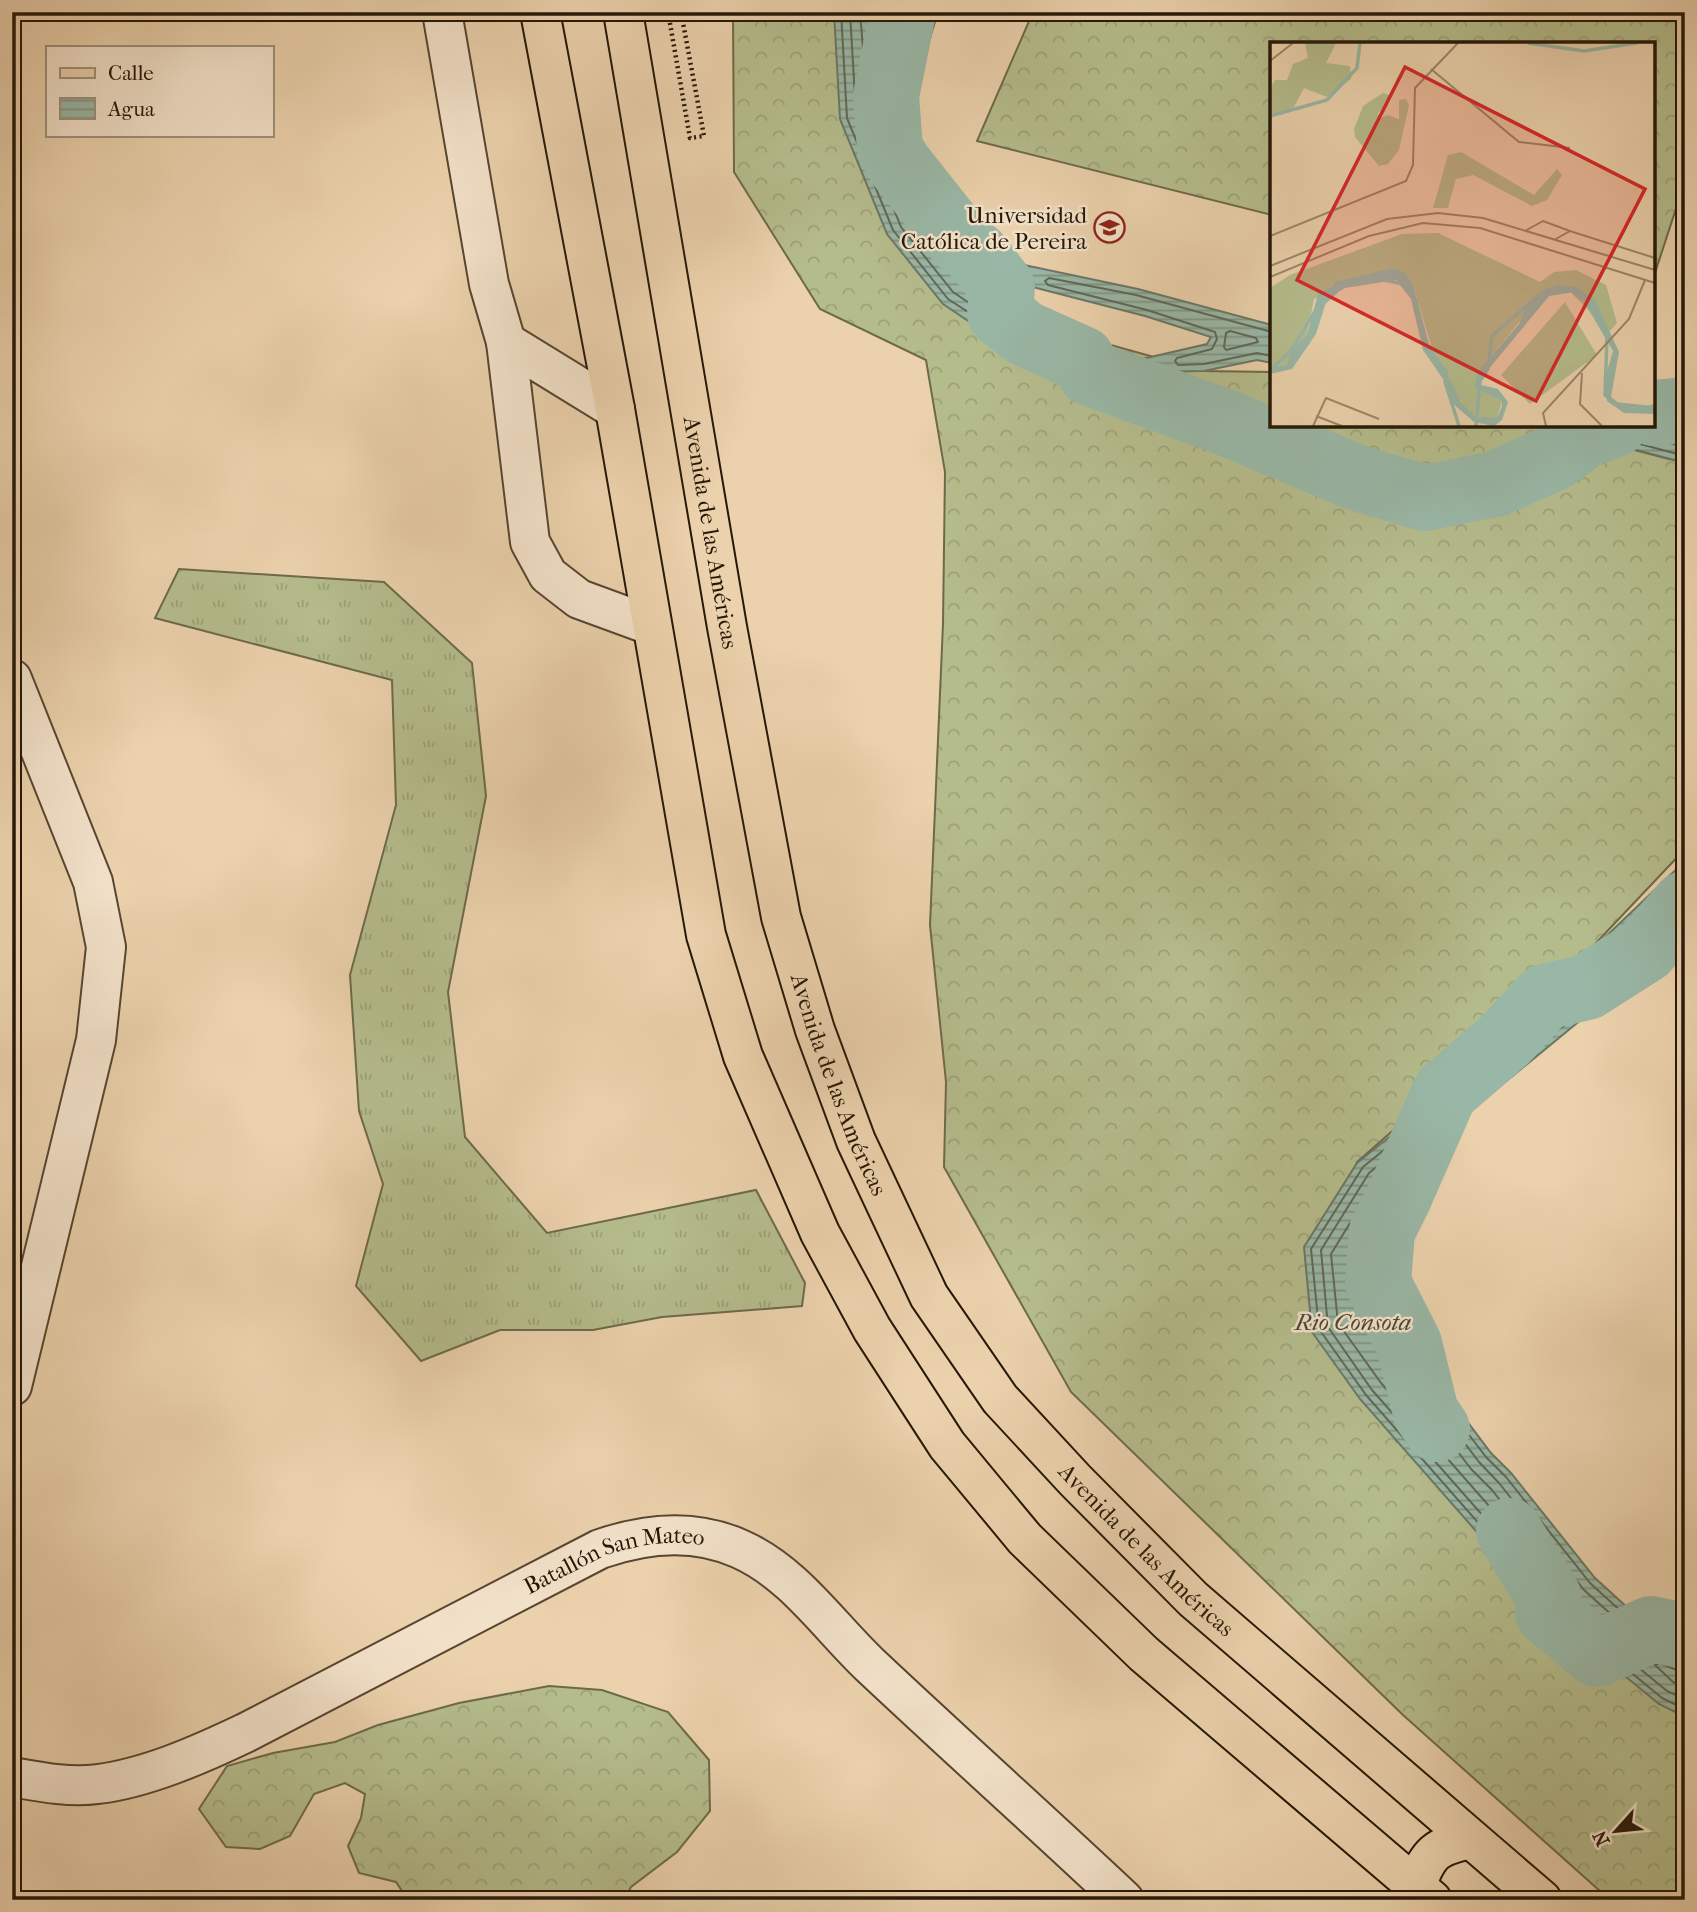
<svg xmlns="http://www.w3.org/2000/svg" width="1697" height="1912" viewBox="0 0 1697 1912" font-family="'IM FELL French Canon',serif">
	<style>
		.grass { fill: url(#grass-tufts); stroke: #6d6a4a; stroke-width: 2 }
		.forest { fill: url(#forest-crowns); stroke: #6d6a4a; stroke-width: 2 }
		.water { fill: url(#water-rules); stroke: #6b7766; stroke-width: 2; fill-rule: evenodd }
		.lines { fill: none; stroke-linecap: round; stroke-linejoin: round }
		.shore { stroke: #5f6856; stroke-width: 2 }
		.river { stroke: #99b7a6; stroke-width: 66 }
		.minor-casing { stroke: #564630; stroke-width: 42 }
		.major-casing { stroke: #251807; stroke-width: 42 }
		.path { stroke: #251807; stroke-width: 4.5; stroke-dasharray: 2 3.5; stroke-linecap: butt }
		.minor { stroke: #f2e1c9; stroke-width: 38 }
		.major { stroke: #ebd1ac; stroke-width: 38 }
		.labels { text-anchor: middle; stroke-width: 5; stroke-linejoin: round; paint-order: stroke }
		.poi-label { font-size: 23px; fill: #251807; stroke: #f2e1c9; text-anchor: end }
		.street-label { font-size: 23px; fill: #251807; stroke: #f2e1c9 }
		.water-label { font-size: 24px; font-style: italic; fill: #484837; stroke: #f2e1c9 }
		.inset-river { fill: none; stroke: #99b7a6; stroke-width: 3.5 }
		.inset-road { fill: none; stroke: #9c876a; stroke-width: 2 }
		.view { fill: #d62828; fill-opacity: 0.15; stroke: #d62828; stroke-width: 3.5 }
		.inset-edge { fill: none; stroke: #251807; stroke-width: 3.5 }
	</style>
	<defs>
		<pattern id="grass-tufts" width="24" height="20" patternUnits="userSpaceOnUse" patternTransform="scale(1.75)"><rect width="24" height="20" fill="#b5bc8c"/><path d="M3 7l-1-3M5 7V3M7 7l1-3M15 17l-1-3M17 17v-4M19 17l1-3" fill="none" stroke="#9ca177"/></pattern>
		<pattern id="forest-crowns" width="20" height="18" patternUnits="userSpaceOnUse" patternTransform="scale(1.75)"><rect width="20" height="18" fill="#b5bc8c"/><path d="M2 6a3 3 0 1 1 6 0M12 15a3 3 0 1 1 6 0" fill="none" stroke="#9ca177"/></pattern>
		<pattern id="water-rules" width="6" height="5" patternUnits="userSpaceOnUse" patternTransform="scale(1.75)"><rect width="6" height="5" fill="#99b7a6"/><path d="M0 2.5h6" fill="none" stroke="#7d9485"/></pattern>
	</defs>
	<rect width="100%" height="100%" fill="#ebd1ac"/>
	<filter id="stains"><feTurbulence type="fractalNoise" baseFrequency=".00286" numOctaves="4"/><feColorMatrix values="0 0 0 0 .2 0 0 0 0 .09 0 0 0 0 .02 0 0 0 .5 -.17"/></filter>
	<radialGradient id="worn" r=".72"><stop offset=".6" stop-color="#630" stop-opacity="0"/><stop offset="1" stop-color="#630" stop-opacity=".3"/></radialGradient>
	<path class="grass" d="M 179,569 L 384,582 L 472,663 L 486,796 L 448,992 L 465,1137 L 547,1233 L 756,1190 L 805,1283 L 802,1306 L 662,1317 L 593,1330 L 500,1330 L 421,1361 L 356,1286 L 383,1184 L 359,1111 L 350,975 L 396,805 L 392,680 L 155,618 Z"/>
	<path class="forest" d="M 733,12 L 938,12 L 877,209 L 1000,314 L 1204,371 L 1272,372 L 1272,425 L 1538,425 L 1669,459 L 1685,460 L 1685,849 L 1545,997 L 1357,1162 L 1312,1332 L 1685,1696 L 1685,1900 L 1610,1900 L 1403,1715 L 1071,1392 L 944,1167 L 946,1082 L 930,925 L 943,624 L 945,472 L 926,360 L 820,309 L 734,172 Z
		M 1033,12 L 1678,12 L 1685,15 L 1685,181 L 1653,279 L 1653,44 L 1272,44 L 1272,215 L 977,141 Z
		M 549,1686 L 602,1690 L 668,1712 L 709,1760 L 710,1811 L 677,1852 L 631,1887 L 624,1900 L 408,1900 L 396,1882 L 359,1873 L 348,1846 L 361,1818 L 365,1794 L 345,1783 L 314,1794 L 290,1836 L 260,1849 L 226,1847 L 199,1809 L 227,1766 L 273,1753 L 335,1742 L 378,1725 L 459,1703 Z"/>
	<path class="water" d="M 834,12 L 919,12 L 901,30 L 886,96 L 890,149 L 899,164 L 960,241 L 977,255 L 1138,289 L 1272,325 L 1272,363 L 1257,360 L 1204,371 L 1090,373 L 1013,351 L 943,304 L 887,234 L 840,119 ZM 1021,284 L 1145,316 L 1211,337 L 1207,344 L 1129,362 L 1109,362 L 1082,359 L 1024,333 L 1000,314 L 994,292 L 1002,287 Z
		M 1653,415 L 1685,420 L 1685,463 L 1543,425 L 1653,425 Z
		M 1685,861 L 1685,940 L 1657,967 L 1582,1019 L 1453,1125 L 1398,1199 L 1382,1230 L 1379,1283 L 1409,1344 L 1491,1453 L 1511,1473 L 1595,1578 L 1651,1629 L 1685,1646 L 1685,1717 L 1659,1704 L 1548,1613 L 1360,1399 L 1312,1332 L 1304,1247 L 1357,1163 L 1445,1092 L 1505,1040 L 1579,962 Z"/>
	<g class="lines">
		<path class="shore" d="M 841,12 L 847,118 L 893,230 L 948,299 L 1019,345 L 1021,339 L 995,318 L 987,294 C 990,280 1004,280 1016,278 L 1018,272 L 975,262 L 955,246 L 894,169 L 884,152 L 880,94 L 894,27 L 909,12
			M 850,12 L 856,115 L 867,144 L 871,146 L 874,142 L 871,93 L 886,26 L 896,12
			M 860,12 L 863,49 L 866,52 L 869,50 L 876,23 L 881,12
			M 882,173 L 887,173 L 948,251 L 969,268 L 986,274 L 986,278 L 978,289 L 979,306 L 975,307 L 953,292 L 901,227 L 881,177 Z
			M 1230,331 L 1256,338 L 1258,342 L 1226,350 L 1224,347 L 1226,333 Z
			M 1272,332 L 1136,295 L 1049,278 L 1045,281 L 1048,285 L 1147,310 L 1215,332 L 1217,339 L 1212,349 L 1177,358 L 1175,361 L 1178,365 L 1204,364 L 1257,353 L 1272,356
			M 1569,425 L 1685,456
			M 1603,425 L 1685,447
			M 1685,871 L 1584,966 L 1509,1045 L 1449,1097 L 1363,1167 L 1311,1249 L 1319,1329 L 1366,1395 L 1553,1608 L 1662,1698 L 1685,1709
			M 1685,883 L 1590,973 L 1548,1016 L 1548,1021 L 1553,1022 L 1647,954 L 1673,930 L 1685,927
			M 1685,935 L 1678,937 L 1653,961 L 1539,1044 L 1447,1120 L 1392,1195 L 1375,1227 L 1372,1283 L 1403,1349 L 1486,1457 L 1506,1477 L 1590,1583 L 1647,1635 L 1685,1651
			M 1350,1223 L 1354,1223 L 1356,1226 L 1353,1289 L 1386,1357 L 1471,1469 L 1492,1490 L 1567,1585 L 1566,1590 L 1562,1589 L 1381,1383 L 1338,1323 L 1331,1254 Z
			M 1685,1660 L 1676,1659 L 1642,1642 L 1584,1590 L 1499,1483 L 1479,1462 L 1395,1351 L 1363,1287 L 1366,1229 L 1385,1190 L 1423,1138 L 1423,1134 L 1419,1133 L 1369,1173 L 1321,1250 L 1328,1327 L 1372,1390 L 1559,1602 L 1667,1691 L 1685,1699
			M 1685,1671 L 1674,1669 L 1660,1663 L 1655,1665 L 1673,1682 L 1685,1688"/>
		<path class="river" d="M 903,12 L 886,96 L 890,149 L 899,164 L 960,241 L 977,255 L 1002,287 L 1000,314 L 1024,333 L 1082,359 L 1090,373 L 1227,423 L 1357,478 L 1425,498 L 1495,484 L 1554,458 L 1583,436 L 1614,425
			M 1653,413 L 1685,410
			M 1437,1429 L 1426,1413 L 1409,1344 L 1378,1283 L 1382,1231 L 1398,1199 L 1445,1092 L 1505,1040 L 1545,997 L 1587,987 L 1645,950 L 1685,904
			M 1509,1531 L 1548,1596 L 1548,1613 L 1597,1654 L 1651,1629 L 1685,1636"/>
		<defs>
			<g id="minor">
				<path d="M 442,12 L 489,284 L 506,342 L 615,409"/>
				<path d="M 506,342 L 530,542 L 548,575 L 579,599 L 650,625"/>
				<path d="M 12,679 L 93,882 L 106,947 L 96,1040 L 12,1386"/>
				<path id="s1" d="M 12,1777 C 40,1782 70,1788 98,1784 C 147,1778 201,1754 245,1733 L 600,1549 C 646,1533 694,1528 740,1549 C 794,1573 828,1625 870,1665 C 954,1744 1040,1821 1124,1900"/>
			</g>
			<g id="major">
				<path d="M 540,12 L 615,409 L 706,935 L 743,1056 L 820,1233 L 872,1329 L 947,1445 L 1025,1539 L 1144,1654 L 1432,1900"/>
				<path id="s2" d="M 623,12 L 727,627 L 781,917 L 815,1030 L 856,1141 L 929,1296 L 1000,1399 L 1075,1480 L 1193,1599 L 1542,1900"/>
				<path d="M 1416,1886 C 1429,1852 1435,1847 1470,1839"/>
			</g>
		</defs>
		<use href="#minor" class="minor-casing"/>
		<use href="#major" class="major-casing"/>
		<path class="path" d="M 668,12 L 690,138 L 704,136 L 681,12"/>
		<use href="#minor" class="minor"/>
		<use href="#major" class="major"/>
	</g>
	<defs>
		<symbol id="university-ring" viewBox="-11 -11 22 22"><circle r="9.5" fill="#f2e1c9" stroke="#8f2418" stroke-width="1.5"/><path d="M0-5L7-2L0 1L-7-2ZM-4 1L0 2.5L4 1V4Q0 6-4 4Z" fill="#8f2418"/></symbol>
	</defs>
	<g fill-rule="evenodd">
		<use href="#university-ring" x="1092" y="210" width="35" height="35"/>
	</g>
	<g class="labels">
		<g class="poi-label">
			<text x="1087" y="223">Universidad<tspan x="1087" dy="26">Católica de Pereira</tspan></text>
		</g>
		<g class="street-label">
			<text dy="8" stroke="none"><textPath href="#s2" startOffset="528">Avenida de las Américas</textPath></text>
			<text dy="8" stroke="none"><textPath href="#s2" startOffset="1096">Avenida de las Américas</textPath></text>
			<text dy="8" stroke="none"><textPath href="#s2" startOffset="1662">Avenida de las Américas</textPath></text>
			<text dy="8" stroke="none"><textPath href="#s1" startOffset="654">Batallón San Mateo</textPath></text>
		</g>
		<g class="water-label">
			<text x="1353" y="1330">Rio Consota</text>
		</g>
	</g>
	<g transform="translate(1270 42)">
		<rect width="385" height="385" fill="#ebd1ac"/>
		<path d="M 191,110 L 264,153 L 287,127 L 292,133 L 277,158 L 262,164 L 203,133 L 186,137 L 178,166 L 163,166 L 178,113 Z" fill="#b5bc8c"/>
		<path d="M 35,1 L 66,1 L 56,21 L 80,24 L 81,37 L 57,55 L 34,46 L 24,65 L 11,73 L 0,71 L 0,46 L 5,38 L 17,38 L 23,22 L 38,16 ZM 113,51 L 119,53 L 119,60 L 108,71 L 109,77 L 117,73 L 129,77 L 129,58 L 136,57 L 139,63 L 129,108 L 118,122 L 109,124 L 85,95 L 84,87 L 93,64 ZM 168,191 L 270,240 L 284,230 L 306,228 L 336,243 L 347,281 L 340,289 L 293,243 L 272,252 L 211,327 L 204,346 L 232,359 L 227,376 L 220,379 L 193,369 L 164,313 L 143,243 L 124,226 L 44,257 L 37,293 L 17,323 L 0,323 L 0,246 L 20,233 L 132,192 ZM 295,260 L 327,313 L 260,362 L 231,333 Z" fill="#b5bc8c"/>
		<path d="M 124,226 L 135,231 L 143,243 L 161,309 L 182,340 L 190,360 L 206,375 L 227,376 L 232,364 L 232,359 L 204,346 L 207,331 L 249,282 L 258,260 L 277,246 L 289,243 L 306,245 L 325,258 L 349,310 L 341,355 L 348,362 L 366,366 L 385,362 L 385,372 L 354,371 L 337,359 L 335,336 L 343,309 L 313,258 L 299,249 L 280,253 L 212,335 L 211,343 L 228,347 L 238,360 L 232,378 L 224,384 L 204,380 L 181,360 L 175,340 L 153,308 L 141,257 L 126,238 L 75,246 L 57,257 L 46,292 L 22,327 L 0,332 L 0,324 L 17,323 L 21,309 L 37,293 L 48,252 L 74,238 Z" fill="#99b7a6"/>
		<path class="inset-river" d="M 258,1 L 314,9 L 367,1M 0,74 L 57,58 L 87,26 L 90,1M 104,236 L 133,242 L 146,258 L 150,286M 337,294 L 335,353 L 347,362 L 385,366M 154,300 L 177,331 L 175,340 L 189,384M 0,328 L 21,309 L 45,269 L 66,250 L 66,241 L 86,238M 206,384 L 210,339 L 218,327 L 222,294 L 268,254 L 300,249"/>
		<path class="inset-road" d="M 0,19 L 23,1M 161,27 L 249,100 L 300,106M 255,189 L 273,179 L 300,189M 0,194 L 136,139 L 143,123 L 145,46 L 188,1M 284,198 L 300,189 L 385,216M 0,224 L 117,177 L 168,171 L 213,176 L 385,228M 0,235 L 99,194 L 153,181 L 210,186 L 385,241M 312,331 L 310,362 L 332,384M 46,374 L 72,384M 43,384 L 56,356 L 109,377M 276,384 L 273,371 L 359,277 L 375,238"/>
		<path class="view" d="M 135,25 L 375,147 L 266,359 L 27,238 Z"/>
		<rect width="385" height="385" class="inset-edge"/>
	</g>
	<rect width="1697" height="1912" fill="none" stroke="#ebd1ac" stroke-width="42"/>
	<rect x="14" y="14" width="1669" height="1884" fill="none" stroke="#251807" stroke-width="3.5"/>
	<rect x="21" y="21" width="1655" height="1870" fill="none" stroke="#251807" stroke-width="2"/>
	<rect x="46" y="46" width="228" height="91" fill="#f2e1c9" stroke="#a0917b" stroke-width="2"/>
	<rect x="60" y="68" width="35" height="10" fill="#ebd1ac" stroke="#a0917b" stroke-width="2"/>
	<text x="108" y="80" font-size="21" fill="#251807">Calle</text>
	<rect x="60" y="98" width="35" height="21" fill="url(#water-rules)" stroke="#a0917b" stroke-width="2"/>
	<text x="108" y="116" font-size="21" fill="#251807">Agua</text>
	<g transform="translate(1616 1831) rotate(243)" stroke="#f2e1c9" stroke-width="5" paint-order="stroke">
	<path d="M0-5L12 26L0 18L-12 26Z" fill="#251807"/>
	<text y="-10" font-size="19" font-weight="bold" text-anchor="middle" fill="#251807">N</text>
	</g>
	<rect width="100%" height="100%" filter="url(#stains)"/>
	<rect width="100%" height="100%" fill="url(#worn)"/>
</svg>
